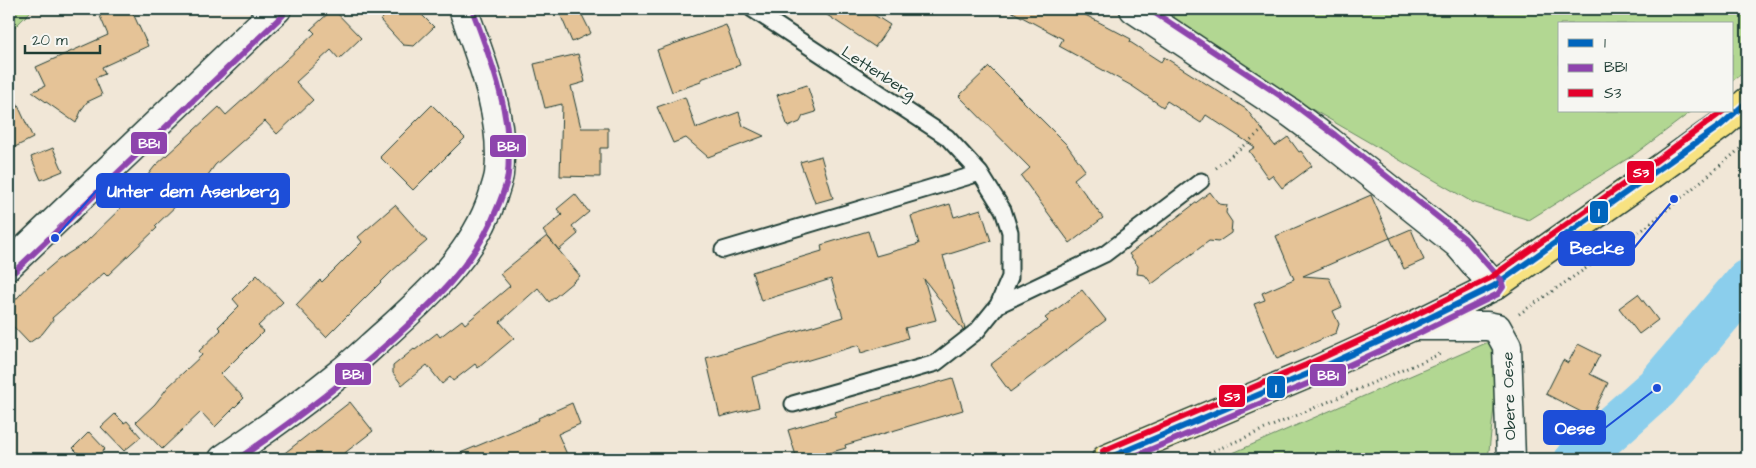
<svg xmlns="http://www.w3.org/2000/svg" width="1756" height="468" viewBox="0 0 1756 468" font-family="'Architects Daughter',sans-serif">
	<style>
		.green { fill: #b2d792; stroke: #688a63 }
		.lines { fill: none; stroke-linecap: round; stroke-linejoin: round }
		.river { stroke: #8bceec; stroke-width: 45 }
		.building { fill: #e5c397; stroke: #1f3d34 }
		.service-casing { stroke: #1f3d34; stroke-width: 19 }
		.minor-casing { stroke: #1f3d34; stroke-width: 31 }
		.primary-casing { stroke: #1f3d34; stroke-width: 31 }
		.path { stroke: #1f3d34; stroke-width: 3; stroke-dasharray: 1 4; stroke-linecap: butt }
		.service { stroke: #f6f6f2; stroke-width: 15 }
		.minor { stroke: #f6f6f2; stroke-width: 28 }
		.primary { stroke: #f7e281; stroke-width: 28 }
		.bus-1-casing { stroke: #f6f6f2; stroke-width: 10 }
		.bus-2-casing { stroke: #f6f6f2; stroke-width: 10 }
		.bus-3-casing { stroke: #f6f6f2; stroke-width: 10 }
		.bus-1 { stroke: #0065bd; stroke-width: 6 }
		.bus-2 { stroke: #8e44ad; stroke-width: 6 }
		.bus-3 { stroke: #e4002b; stroke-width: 6 }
		.labels { text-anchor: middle; stroke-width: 4.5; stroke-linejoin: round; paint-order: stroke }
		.street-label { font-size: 16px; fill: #1f3d34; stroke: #f6f6f2 }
		.leader { fill: none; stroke: #1d4ed8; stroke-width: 2 }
		.callout-dot { fill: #1d4ed8; stroke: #f6f6f2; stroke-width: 2 }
		.callout { fill: #1d4ed8; stroke: #1d4ed8; stroke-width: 2 }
		.callout-label { font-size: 18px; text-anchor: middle; font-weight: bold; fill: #fff }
		.line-badge { stroke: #f6f6f2; stroke-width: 2 }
		.badge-label { font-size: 14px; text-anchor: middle; font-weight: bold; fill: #fff }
	</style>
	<rect width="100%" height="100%" fill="#f1e7d7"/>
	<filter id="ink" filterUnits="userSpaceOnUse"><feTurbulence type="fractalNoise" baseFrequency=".02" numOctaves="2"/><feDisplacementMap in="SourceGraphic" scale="10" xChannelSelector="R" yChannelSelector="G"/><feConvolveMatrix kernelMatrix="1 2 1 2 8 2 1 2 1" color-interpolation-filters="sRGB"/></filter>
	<g filter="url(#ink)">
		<path class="green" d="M 9,9 L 33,9 L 9,33 Z
			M 1139,9 L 1747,9 L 1747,70 L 1732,81 L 1732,24 L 1560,24 L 1560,111 L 1692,111 L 1635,154 L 1529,220 L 1472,202 Z
			M 1493,340 L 1500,356 L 1488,459 L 1219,459 Z"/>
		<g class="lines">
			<path class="river" d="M 1577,459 L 1657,388 L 1747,282"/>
		</g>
		<path class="building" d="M 97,9 L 131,9 L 148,46 L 102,67 L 105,74 L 95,78 L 102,95 L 87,102 L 82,109 L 76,123 L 32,92 L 45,86 L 36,67 L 108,35 Z
			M 333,9 L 361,38 L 339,59 L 331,50 L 296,82 L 313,100 L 277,134 L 265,121 L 215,165 L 208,175 L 155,226 L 157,228 L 107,276 L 104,273 L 52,318 L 53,320 L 42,334 L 29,343 L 9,322 L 9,307 L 30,284 L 58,260 L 85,243 L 126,203 L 155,166 L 219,107 L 226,115 L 255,89 L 315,33 L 311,29 Z
			M 392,9 L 416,9 L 434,27 L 414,46 L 403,45 L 380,20 Z
			M 558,9 L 579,9 L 591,33 L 572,42 Z
			M 818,9 L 865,9 L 890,25 L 875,47 Z
			M 1007,9 L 1074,9 L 1131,39 L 1130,42 L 1161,62 L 1164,57 L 1246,109 L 1275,146 L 1288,137 L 1299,152 L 1301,151 L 1312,166 L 1282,188 L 1272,175 L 1268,178 L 1249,151 L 1255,147 L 1206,115 L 1201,123 L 1167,101 L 1163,107 L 1132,86 L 1059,46 L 1063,39 Z
			M 726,25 L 740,65 L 701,79 L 701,82 L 672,92 L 657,50 Z
			M 578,54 L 585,82 L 571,86 L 581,128 L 608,128 L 608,148 L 600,148 L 600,177 L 560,176 L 562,104 L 545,108 L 534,64 Z
			M 989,67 L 1067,145 L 1085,170 L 1074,179 L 1103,218 L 1070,243 L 1021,176 L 1030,168 L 959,96 Z
			M 807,85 L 816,112 L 803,116 L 800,122 L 788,127 L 777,95 Z
			M 9,86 L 33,138 L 9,150 Z
			M 685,97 L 696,128 L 739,112 L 743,126 L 764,136 L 708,157 L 686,138 L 673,143 L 657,107 Z
			M 432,105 L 465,138 L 413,190 L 380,157 Z
			M 53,148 L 63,171 L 41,180 L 31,157 Z
			M 821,156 L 833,198 L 815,203 L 800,162 Z
			M 1210,192 L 1219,204 L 1227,205 L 1226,213 L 1232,222 L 1231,233 L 1218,242 L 1209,241 L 1152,284 L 1145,275 L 1137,274 L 1138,266 L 1129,254 Z
			M 575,194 L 589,212 L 572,226 L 578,234 L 559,250 L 543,231 L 562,215 L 557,209 Z
			M 1371,195 L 1390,238 L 1303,276 L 1329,278 L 1342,307 L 1333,311 L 1339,324 L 1336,333 L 1277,359 L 1254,304 L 1265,300 L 1262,293 L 1294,279 L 1276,236 Z
			M 950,204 L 954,217 L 981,209 L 991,241 L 943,256 L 965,328 L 963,330 L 924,279 L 936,320 L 905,328 L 908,338 L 897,342 L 861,353 L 859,345 L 752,377 L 759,407 L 720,417 L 706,358 L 843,317 L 831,279 L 761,301 L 752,272 L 822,251 L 821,245 L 868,231 L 876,256 L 919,244 L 911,216 Z
			M 395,205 L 427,241 L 392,271 L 326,337 L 296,305 L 320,280 L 322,282 L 362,242 L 358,237 Z
			M 1411,229 L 1424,260 L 1404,269 L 1390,238 Z
			M 547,236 L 580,276 L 549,302 L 538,288 L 500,322 L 514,338 L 478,368 L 475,364 L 453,381 L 450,377 L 442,384 L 427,365 L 402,385 L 393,373 L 393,366 L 414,349 L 415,350 L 437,333 L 440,337 L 462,320 L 465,324 L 510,286 L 500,274 Z
			M 257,275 L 283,302 L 258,326 L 264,331 L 221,374 L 244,398 L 215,427 L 201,412 L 162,449 L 136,422 L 155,404 L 168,387 L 202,355 L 199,351 L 221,330 L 218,327 L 239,306 L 233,299 Z
			M 1082,290 L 1106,320 L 1010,392 L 990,365 L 1048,321 L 1045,318 Z
			M 1638,294 L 1658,320 L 1639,334 L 1619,308 Z
			M 1578,344 L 1600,355 L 1590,374 L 1608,383 L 1591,417 L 1546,394 L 1563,360 L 1568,363 Z
			M 953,378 L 963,410 L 845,445 L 846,448 L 807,459 L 797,459 L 788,430 L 836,416 L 835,412 Z
			M 350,402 L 373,431 L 337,459 L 277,459 Z
			M 572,403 L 580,424 L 558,434 L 569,459 L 446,459 L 539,420 L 538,418 Z
			M 115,414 L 124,423 L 127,421 L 141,437 L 124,451 L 101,427 Z
			M 89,432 L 105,449 L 94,459 L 84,459 L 73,448 Z"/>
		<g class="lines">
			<defs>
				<path id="service" d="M 752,9 L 947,137 L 980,173 L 1003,210 L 1010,232 L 1010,277 L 998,305 L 977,331 L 936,363 L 793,404
					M 723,250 L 980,173
					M 998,305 L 1105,254 L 1201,181"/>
				<path id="minor" d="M 1134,9 L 1291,113 L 1330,142 L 1458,244 L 1494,286
					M 9,265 L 277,9
					M 1413,326 L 1487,326 L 1497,328 L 1507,346 L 1511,459
					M 223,459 C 263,432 302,404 339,374 C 355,362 370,347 385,334 C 428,295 475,253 493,196 C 495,189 498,181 499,174 C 505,117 482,61 463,9"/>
				<path id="primary" d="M 1106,459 L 1310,373 L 1413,326 L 1494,286 L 1650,176 L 1721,125 L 1747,102"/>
			</defs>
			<use href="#service" class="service-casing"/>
			<use href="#minor" class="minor-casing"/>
			<use href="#primary" class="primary-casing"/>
			<path class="path" d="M 1216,168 L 1265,128
				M 1519,314 L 1645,228 L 1747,143
				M 1195,459 L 1440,354"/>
			<use href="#service" class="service"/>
			<use href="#minor" class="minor"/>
			<use href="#primary" class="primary"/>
			<defs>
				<path id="bus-1" d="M 1106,459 L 1310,373 L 1413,326 L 1494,286 L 1721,125 L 1747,102"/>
				<path id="bus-2" d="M 15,271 L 283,15
					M 238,459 C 289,424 339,387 385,346 C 430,306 476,264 498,206 C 502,196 507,185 508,174 C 513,116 492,62 472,9
					M 1128,459 L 1314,381 L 1417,334 L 1498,294 L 1503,287 L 1501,280 L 1464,238 L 1335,135 L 1296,106 L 1149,9"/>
				<path id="bus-3" d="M 1103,451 L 1306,365 L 1409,318 L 1490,278 L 1645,169 L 1723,111"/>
			</defs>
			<use href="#bus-1" class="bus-1-casing"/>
			<use href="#bus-2" class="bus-2-casing"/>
			<use href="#bus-3" class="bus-3-casing"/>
			<use href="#bus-1" class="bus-1"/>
			<use href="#bus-2" class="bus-2"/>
			<use href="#bus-3" class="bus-3"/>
		</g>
	</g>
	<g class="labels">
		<g class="street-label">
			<text transform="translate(879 72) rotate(33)" y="6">Lettenberg</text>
			<text transform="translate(1508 396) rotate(-92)" y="6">Obere Oese</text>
		</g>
	</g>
	<path class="leader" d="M55 238L97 190M1674 199L1634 248M1657 388L1605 428"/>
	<g class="callout-dot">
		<circle cx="55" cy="238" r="5"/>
		<circle cx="1674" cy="199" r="5"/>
		<circle cx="1657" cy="388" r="5"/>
	</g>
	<g class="callout">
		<rect x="97" y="174" width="192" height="33" rx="5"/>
		<rect x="1559" y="232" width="75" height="33" rx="5"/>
		<rect x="1544" y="411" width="61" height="33" rx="5"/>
	</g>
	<g class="callout-label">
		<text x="193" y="197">Unter dem Asenberg</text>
		<text x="1597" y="254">Becke</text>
		<text x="1575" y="434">Oese</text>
	</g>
	<g class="line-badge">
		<rect x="130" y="131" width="38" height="24" rx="5" fill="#8e44ad"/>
		<rect x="489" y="134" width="38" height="24" rx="5" fill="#8e44ad"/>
		<rect x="1626" y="160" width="29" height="24" rx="5" fill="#e4002b"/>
		<rect x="1589" y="200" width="20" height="24" rx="5" fill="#0065bd"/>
		<rect x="334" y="362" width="38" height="24" rx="5" fill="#8e44ad"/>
		<rect x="1309" y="363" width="38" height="24" rx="5" fill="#8e44ad"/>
		<rect x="1266" y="375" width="20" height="24" rx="5" fill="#0065bd"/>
		<rect x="1218" y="384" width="28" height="24" rx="5" fill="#e4002b"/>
	</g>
	<g class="badge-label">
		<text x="149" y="148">BB1</text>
		<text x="508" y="151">BB1</text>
		<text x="1641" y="177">S3</text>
		<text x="1599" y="216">1</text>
		<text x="353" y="379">BB1</text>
		<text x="1328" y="380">BB1</text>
		<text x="1276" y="392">1</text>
		<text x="1232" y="401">S3</text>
	</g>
	<rect width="1756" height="468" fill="none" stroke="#f6f6f2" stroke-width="30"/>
	<rect x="15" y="15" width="1726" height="438" fill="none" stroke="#1f3d34" stroke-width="2" filter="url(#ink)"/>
	<rect x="1558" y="22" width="175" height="90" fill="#f6f6f2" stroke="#a0aca6"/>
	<rect x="1568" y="39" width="25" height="8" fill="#0065bd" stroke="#a0aca6"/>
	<text x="1604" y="48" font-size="15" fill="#1f3d34">1</text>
	<rect x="1568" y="64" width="25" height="8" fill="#8e44ad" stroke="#a0aca6"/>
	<text x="1604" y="72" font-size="15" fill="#1f3d34">BB1</text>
	<rect x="1568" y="89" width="25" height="8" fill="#e4002b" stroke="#a0aca6"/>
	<text x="1604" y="98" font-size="15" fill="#1f3d34">S3</text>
	<path d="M25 45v8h75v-8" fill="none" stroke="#1f3d34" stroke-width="2.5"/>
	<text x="32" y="45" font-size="15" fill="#1f3d34" stroke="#f6f6f2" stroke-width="4" paint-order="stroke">20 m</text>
</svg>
